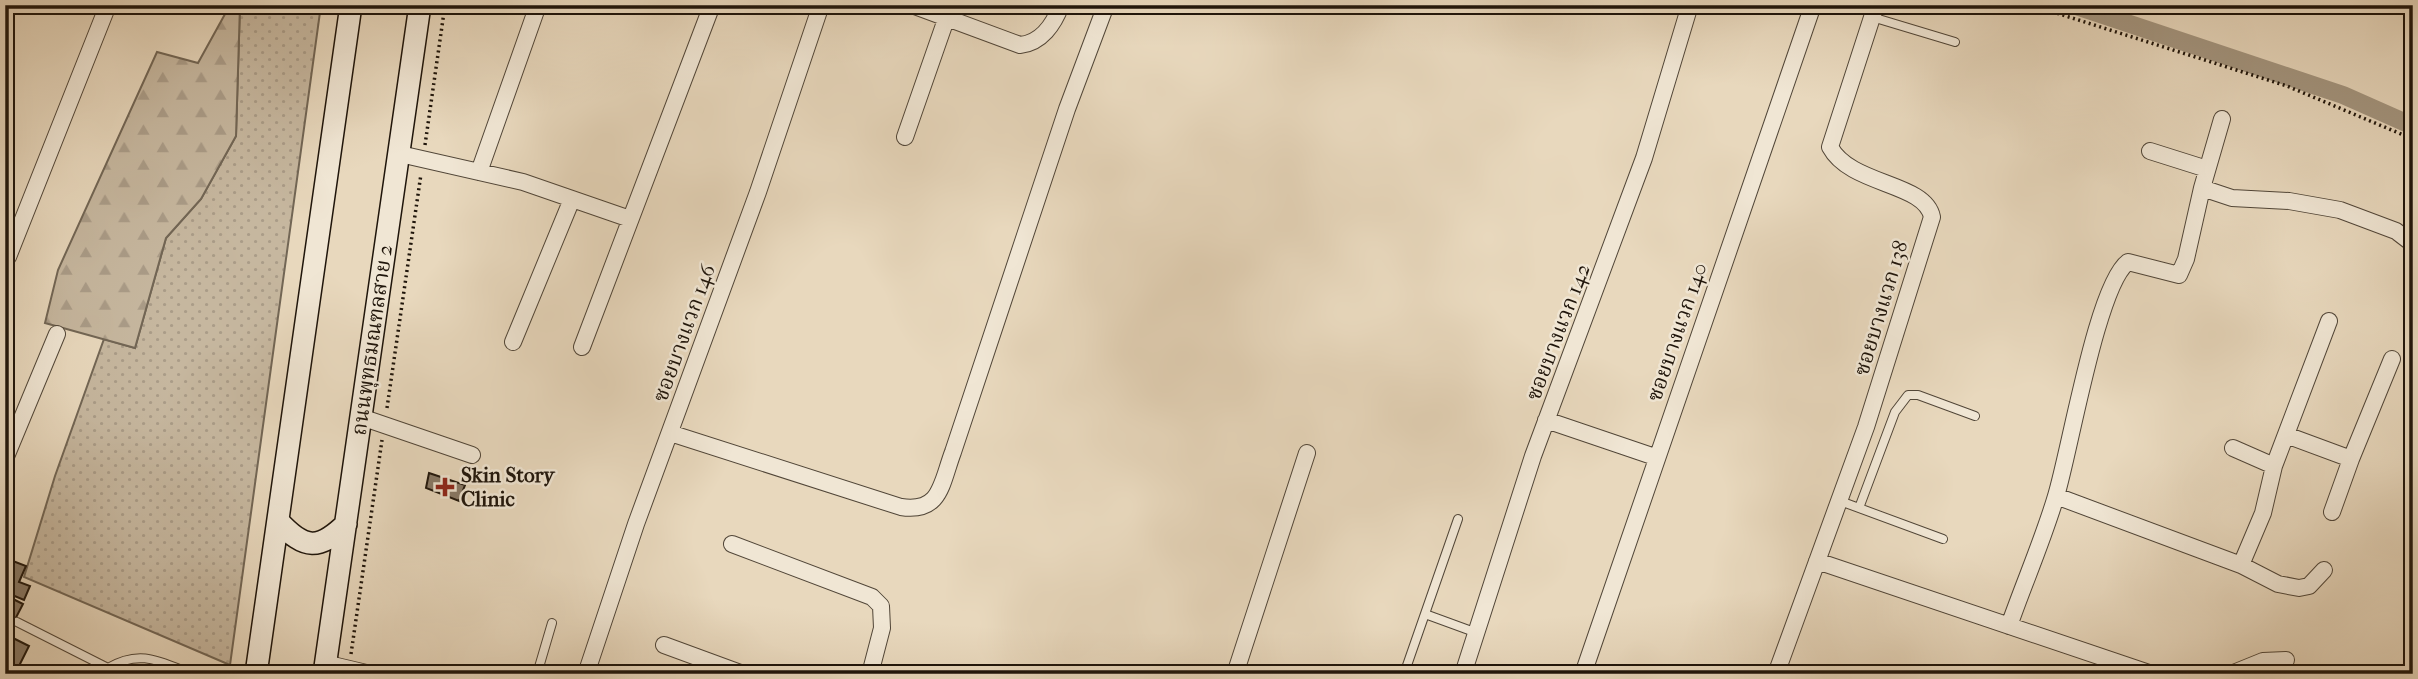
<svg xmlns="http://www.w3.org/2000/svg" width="2418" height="679" viewBox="0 0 2418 679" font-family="'IM FELL French Canon','Noto Serif Thai',serif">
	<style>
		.grass { fill: url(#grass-dots); stroke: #726655; stroke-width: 2 }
		.forest { fill: url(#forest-firs); stroke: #726655; stroke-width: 2 }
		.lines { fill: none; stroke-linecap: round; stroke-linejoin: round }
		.canal { stroke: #a49680; stroke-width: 18 }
		.building { fill: #887a68; stroke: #1f150b; stroke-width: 2 }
		.service-casing { stroke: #514638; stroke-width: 10 }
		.minor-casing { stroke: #514638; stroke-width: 18 }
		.secondary-casing { stroke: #1f150b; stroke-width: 24 }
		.path { stroke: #1f150b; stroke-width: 3.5; stroke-dasharray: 2 3.5; stroke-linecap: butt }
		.service { stroke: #f0e6d4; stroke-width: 8 }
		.minor { stroke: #f0e6d4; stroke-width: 16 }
		.secondary { stroke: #f0e6d4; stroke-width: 21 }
		.poi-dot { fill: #8f2418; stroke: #f0e6d4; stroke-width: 2.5 }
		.labels { text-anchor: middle; stroke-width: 5; stroke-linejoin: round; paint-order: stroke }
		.street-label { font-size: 21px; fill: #1f150b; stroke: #f0e6d4 }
		.poi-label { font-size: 21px; font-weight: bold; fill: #1f150b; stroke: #f0e6d4; text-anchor: start }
	</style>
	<defs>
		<pattern id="grass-dots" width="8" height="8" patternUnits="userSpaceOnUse" patternTransform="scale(1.75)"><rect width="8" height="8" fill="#c6b79f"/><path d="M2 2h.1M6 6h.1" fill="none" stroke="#aa9c88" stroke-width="1.8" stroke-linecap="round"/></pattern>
		<pattern id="forest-firs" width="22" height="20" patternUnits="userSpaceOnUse" patternTransform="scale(1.75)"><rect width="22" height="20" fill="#c6b79f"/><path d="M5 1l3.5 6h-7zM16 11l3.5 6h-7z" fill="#aa9c88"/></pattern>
	</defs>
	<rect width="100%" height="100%" fill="#e8d8bd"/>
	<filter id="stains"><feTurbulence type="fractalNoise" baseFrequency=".00286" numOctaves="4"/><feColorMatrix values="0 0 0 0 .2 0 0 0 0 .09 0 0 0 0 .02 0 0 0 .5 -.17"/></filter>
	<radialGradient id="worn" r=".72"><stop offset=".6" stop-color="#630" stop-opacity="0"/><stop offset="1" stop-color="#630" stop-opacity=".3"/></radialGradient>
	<path class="grass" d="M 240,5 L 321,5 L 230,665 L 24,577 L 55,476 L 104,339 L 135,348 L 166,238 L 201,199 L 236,136 Z"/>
	<path class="forest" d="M 230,5 L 240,5 L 236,136 L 201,199 L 166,238 L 135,348 L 45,323 L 58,270 L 157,52 L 198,63 Z"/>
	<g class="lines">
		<path class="canal" d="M 2073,5 L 2343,95 L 2413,126"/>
	</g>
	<path class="building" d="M 429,473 L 465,485 L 459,501 L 426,488 Z
		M 5,558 L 26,566 L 19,582 L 30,586 L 24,600 L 5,592 Z
		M 5,595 L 23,604 L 8,633 L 5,631 Z
		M 5,634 L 29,646 L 15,674 L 5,674 Z"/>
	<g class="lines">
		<defs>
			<path id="service" d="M 1872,17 L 1955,42
				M 1840,501 L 1943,539
				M 1859,508 L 1895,412 L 1908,395 L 1918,395 L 1975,416
				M 1425,614 L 1477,633
				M 17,622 L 108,668 C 140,649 159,661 192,674
				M 329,660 L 388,674
				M 537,674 L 552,623
				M 1404,674 L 1458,519"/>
			<path id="minor" d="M 912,5 L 1020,45 C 1041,43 1054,24 1061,5
				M 905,137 L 951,5
				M 2150,151 L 2207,169
				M 400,154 L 523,182 L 630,219
				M 479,172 L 538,5
				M 2202,188 L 2222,119
				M 8,257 L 108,5
				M 513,342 L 572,199
				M 582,347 L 712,5
				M 361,417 L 472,455
				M 1546,420 L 1655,457
				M 670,433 L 901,507 C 941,513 941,484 953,452 L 1067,109 L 1106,5
				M 2286,435 L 2351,459 L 2392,359
				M 2233,448 L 2274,466
				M 5,459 L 57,334
				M 2056,496 L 2241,565 L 2278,584 L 2299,588 L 2309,586 L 2324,570
				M 2332,512 L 2351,459
				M 2413,543 L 2413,545
				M 732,544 L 872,597 L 881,606 L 882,628 L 870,674
				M 1817,561 L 2152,674
				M 2241,565 L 2263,513 L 2274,466 L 2329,321
				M 2009,626 C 2024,583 2043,540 2056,496 C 2070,451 2097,285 2128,262 L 2179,275 L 2186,259 L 2202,188 L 2232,198 L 2289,201 L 2340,210 L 2396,231 L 2413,244
				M 664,645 L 743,674
				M 586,674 L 636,524 L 758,192 L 821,5
				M 1235,674 L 1307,453
				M 1463,674 L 1533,456 L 1644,158 L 1690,5
				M 1583,674 L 1813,5
				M 1776,674 L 1866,427 L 1932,217 C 1925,182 1851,186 1830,147 L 1876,5
				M 2231,674 L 2263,661 L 2286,660"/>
			<path id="secondary" d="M 279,522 C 305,550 319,550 346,524
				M 256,674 L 351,5
				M 324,674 L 420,5"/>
		</defs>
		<use href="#service" class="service-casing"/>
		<use href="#minor" class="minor-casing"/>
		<use href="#secondary" class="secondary-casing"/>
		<path class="path" d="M 2031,5 L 2287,86 L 2413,139
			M 425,145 L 445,5
			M 387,408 L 421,174
			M 351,654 L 382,440"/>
		<use href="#service" class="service"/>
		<use href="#minor" class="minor"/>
		<use href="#secondary" class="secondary"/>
	</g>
	<path class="poi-dot" d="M441.5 476.5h7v7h7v7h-7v7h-7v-7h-7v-7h7z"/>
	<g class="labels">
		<g class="street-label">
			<text transform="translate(1881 308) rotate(-73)" y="7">ซอยบางแวก 138</text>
			<text transform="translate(1558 332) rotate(-69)" y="7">ซอยบางแวก 142</text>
			<text transform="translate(1677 332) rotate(-71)" y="7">ซอยบางแวก 140</text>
			<text transform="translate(684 333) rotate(-70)" y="7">ซอยบางแวก 146</text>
			<text transform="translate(372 340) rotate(-82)" y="7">ถนนพุทธมณฑลสาย 2</text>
		</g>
		<g class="poi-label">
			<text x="461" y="482">Skin Story<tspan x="461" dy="24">Clinic</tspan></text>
		</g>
	</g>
	<rect width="2418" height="679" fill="none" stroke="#e8d8bd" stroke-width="28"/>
	<rect x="7" y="7" width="2404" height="665" fill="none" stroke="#1f150b" stroke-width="3.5"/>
	<rect x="14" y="14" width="2390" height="651" fill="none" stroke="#1f150b" stroke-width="2"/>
	<rect width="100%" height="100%" filter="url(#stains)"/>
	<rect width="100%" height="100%" fill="url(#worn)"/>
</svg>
